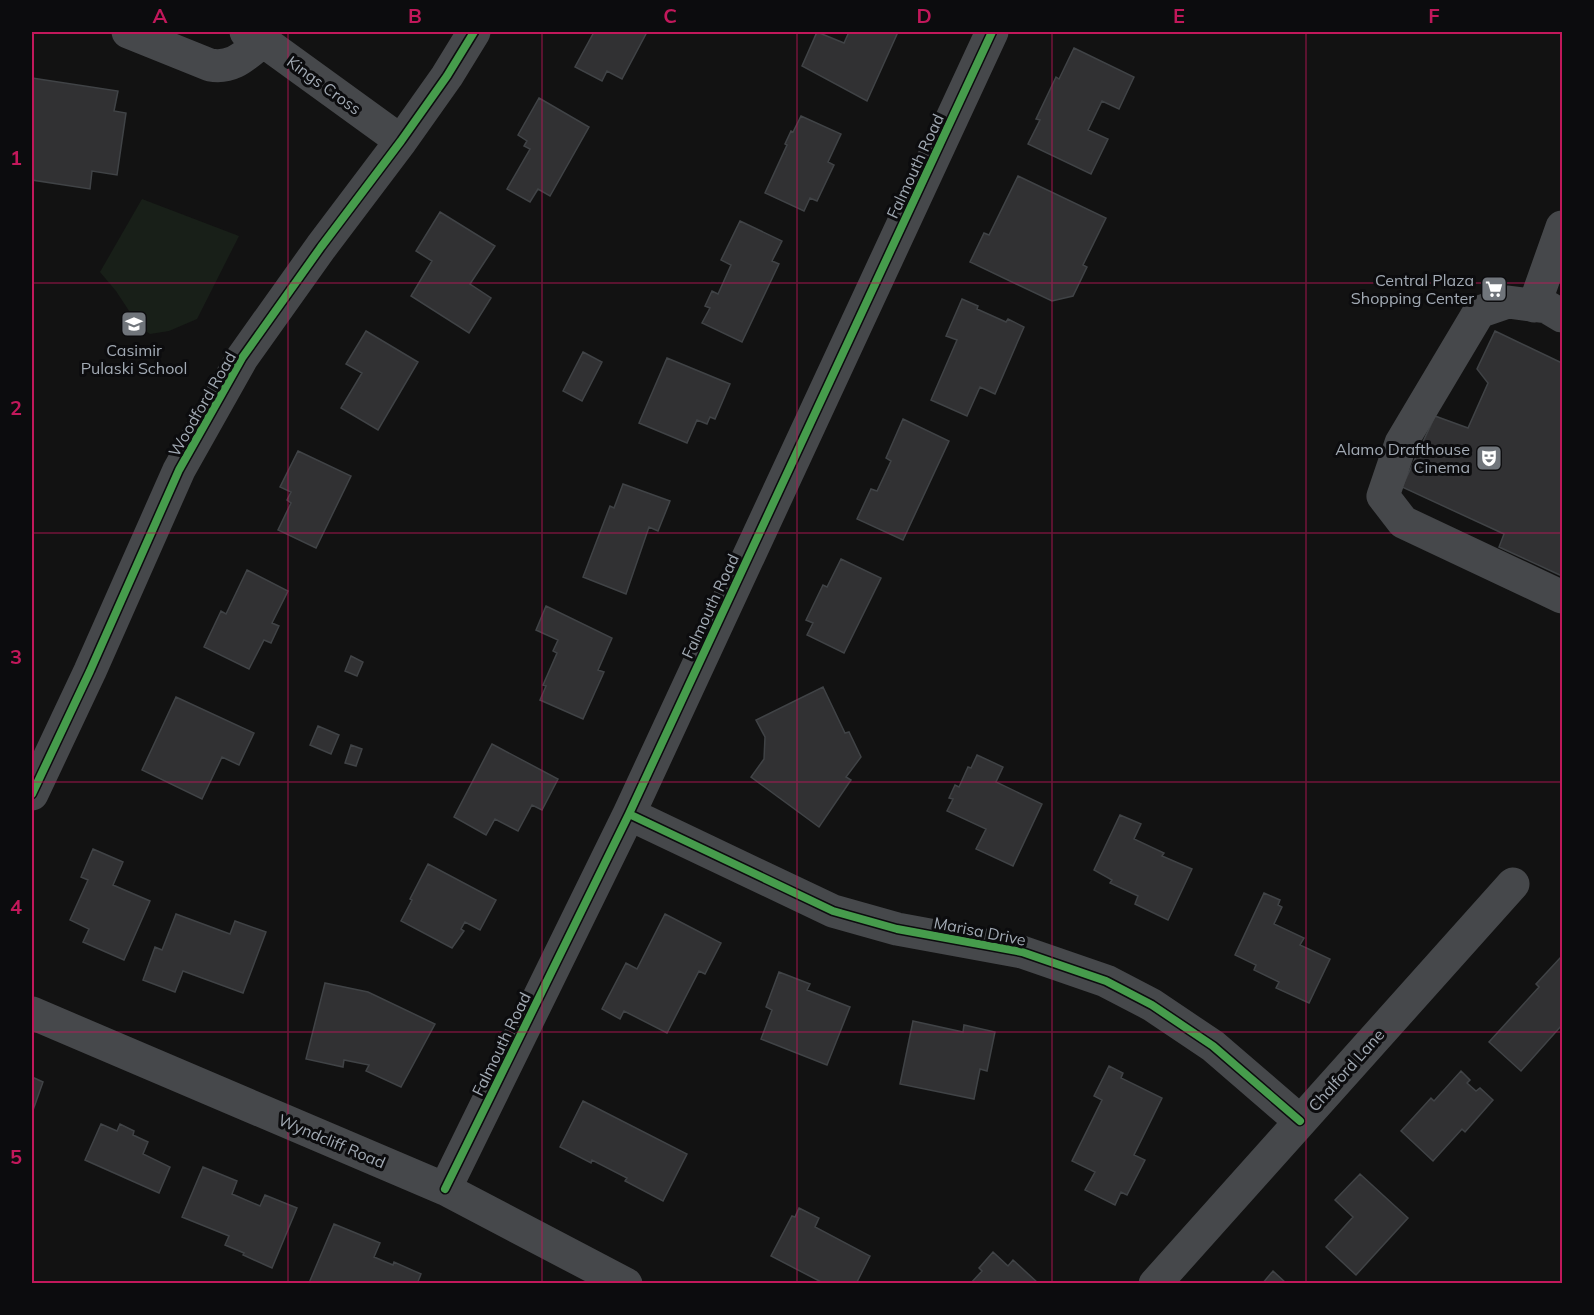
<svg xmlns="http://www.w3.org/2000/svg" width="1594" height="1315" viewBox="0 0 1594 1315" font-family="Mulish,sans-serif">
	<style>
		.green { fill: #181f18 }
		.building { fill: #313133; stroke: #404346; stroke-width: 1.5 }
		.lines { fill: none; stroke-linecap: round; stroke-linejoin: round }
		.minor { stroke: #46484b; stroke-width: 33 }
		.cycleway-casing { stroke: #0c0c0e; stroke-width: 11 }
		.cycleway { stroke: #469c4c; stroke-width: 8 }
		.grid { fill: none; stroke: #c2185b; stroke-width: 1.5; stroke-opacity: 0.55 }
		.labels { text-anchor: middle; stroke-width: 6; stroke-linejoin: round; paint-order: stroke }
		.street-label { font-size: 16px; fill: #a2aab4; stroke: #0c0c0e }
		.poi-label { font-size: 16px; fill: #a2aab4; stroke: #0c0c0e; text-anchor: end }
		.neatline { fill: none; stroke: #c2185b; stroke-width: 2 }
		.grid-label { font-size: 20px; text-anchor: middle; font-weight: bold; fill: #c2185b }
	</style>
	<rect width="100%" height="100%" fill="#121212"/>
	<path class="green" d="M 142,199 L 239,236 L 197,319 L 169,331 L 150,334 L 139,326 L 116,291 L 100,272 Z"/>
	<path class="building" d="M 594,32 L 647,32 L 622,79 L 607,71 L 602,81 L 575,67 Z
		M 817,32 L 844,43 L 849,32 L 898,32 L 867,101 L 802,66 Z
		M 1074,48 L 1134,77 L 1119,109 L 1102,101 L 1088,130 L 1108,139 L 1091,174 L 1028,144 L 1040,120 L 1036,119 L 1056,77 L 1059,79 Z
		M 32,78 L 118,91 L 114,111 L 126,113 L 117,175 L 92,171 L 90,189 L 32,180 Z
		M 539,98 L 589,127 L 550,196 L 538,189 L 530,202 L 507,189 L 530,149 L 524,146 L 527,141 L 518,135 Z
		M 801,116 L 841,134 L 828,162 L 834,165 L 817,201 L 810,198 L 804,211 L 765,193 L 787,145 L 785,144 L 791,131 L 793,132 Z
		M 1018,176 L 1106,218 L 1083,265 L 1087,267 L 1073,296 L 1052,301 L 970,262 L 984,233 L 989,235 Z
		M 440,212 L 495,246 L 470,284 L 491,298 L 469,333 L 411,296 L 432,261 L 416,251 Z
		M 740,221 L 782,241 L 772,261 L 779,264 L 742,342 L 702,323 L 710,308 L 705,306 L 712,291 L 718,294 L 731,265 L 721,260 Z
		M 962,299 L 978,306 L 977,309 L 1006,322 L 1008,319 L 1024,327 L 995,394 L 980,387 L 967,416 L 931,400 L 957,340 L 946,336 Z
		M 366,331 L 418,362 L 378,430 L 341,408 L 362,373 L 346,364 Z
		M 1495,331 L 1562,363 L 1562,576 L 1499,547 L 1504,534 L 1402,487 L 1435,416 L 1468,428 L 1488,383 L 1477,369 Z
		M 583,352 L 602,362 L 582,401 L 563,391 Z
		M 667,358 L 730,384 L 715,419 L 710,417 L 707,424 L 697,420 L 687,443 L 639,423 Z
		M 903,419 L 949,441 L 903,540 L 857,519 L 871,489 L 877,491 L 891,461 L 886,458 Z
		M 298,451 L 351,476 L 316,548 L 278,530 L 291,503 L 287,500 L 291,492 L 280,487 Z
		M 623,484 L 670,501 L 658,531 L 649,527 L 626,594 L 583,577 L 610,506 L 614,508 Z
		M 841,559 L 881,578 L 844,653 L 807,635 L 813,623 L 806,620 L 823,585 L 827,587 Z
		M 247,570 L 288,591 L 272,623 L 279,626 L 271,643 L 264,640 L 249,669 L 204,647 L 221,611 L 226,614 Z
		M 546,606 L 612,638 L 598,670 L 604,672 L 583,719 L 540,700 L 546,686 L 543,685 L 557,653 L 553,651 L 558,640 L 536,630 Z
		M 351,656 L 363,662 L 357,676 L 345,671 Z
		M 823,687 L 845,733 L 849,732 L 861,757 L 846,777 L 851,780 L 819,827 L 751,777 L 764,759 L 765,737 L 756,720 Z
		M 176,697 L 254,733 L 239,765 L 222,757 L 202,799 L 142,770 Z
		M 318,726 L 339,735 L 331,754 L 310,745 Z
		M 492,744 L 558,779 L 542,810 L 532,805 L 518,831 L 495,819 L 486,835 L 454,817 Z
		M 351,745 L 362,749 L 356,766 L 345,763 Z
		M 977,755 L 1003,767 L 996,782 L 1042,804 L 1013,866 L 976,849 L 986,829 L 947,811 L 953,799 L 949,798 L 955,785 L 959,787 L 968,767 L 971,768 Z
		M 1120,815 L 1141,824 L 1134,839 L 1164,853 L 1162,856 L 1192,869 L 1168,920 L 1135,904 L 1138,896 L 1110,883 L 1112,880 L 1094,870 Z
		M 93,849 L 123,862 L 113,885 L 150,901 L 124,960 L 83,942 L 89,929 L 70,920 L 88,880 L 81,877 Z
		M 428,864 L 496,900 L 480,930 L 465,922 L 461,929 L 464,931 L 452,948 L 401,921 L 412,900 L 410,899 Z
		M 1264,893 L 1280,900 L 1278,905 L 1282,907 L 1274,924 L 1304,938 L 1300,945 L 1330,959 L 1309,1003 L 1276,988 L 1279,982 L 1254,970 L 1256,965 L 1235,955 Z
		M 176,914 L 230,934 L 235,921 L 266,932 L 243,993 L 183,971 L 175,992 L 143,980 L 155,947 L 162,950 Z
		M 665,914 L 721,943 L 705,974 L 699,971 L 667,1033 L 624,1011 L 620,1019 L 602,1009 L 626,963 L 637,969 Z
		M 1560,958 L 1562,960 L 1562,1025 L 1521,1071 L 1489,1042 L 1539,987 L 1536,984 Z
		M 779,972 L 810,984 L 807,990 L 850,1007 L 827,1065 L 761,1039 L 772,1010 L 766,1007 Z
		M 325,983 L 368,992 L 435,1024 L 401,1087 L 366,1071 L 369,1065 L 344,1060 L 343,1067 L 306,1059 Z
		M 913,1021 L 963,1032 L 964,1025 L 995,1032 L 987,1071 L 980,1069 L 974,1099 L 900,1084 Z
		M 1109,1066 L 1123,1073 L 1121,1078 L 1162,1098 L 1134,1155 L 1145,1160 L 1127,1195 L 1121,1192 L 1115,1205 L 1085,1190 L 1095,1172 L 1072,1161 L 1102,1100 L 1094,1096 Z
		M 1461,1071 L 1470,1080 L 1467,1083 L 1476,1091 L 1480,1088 L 1493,1100 L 1465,1132 L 1462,1129 L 1433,1161 L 1401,1131 L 1431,1098 L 1434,1101 Z
		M 32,1077 L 43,1082 L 32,1113 Z
		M 583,1101 L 687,1154 L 663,1201 L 625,1181 L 627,1178 L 592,1160 L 591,1163 L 560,1147 Z
		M 101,1124 L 117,1131 L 120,1124 L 134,1131 L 133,1135 L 148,1142 L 143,1154 L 170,1167 L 159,1193 L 85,1160 Z
		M 203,1167 L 237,1181 L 232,1194 L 260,1206 L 265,1195 L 297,1208 L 272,1268 L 243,1255 L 244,1253 L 225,1245 L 229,1236 L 182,1217 Z
		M 1360,1174 L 1408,1218 L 1356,1275 L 1326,1247 L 1353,1217 L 1335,1200 Z
		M 799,1208 L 819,1218 L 815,1227 L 870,1256 L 856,1284 L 825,1284 L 771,1256 L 792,1216 L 795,1217 Z
		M 334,1224 L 380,1243 L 374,1257 L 393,1265 L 394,1262 L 421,1274 L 417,1284 L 309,1283 Z
		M 993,1252 L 1008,1266 L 1013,1260 L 1038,1283 L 970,1284 L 982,1271 L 979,1268 Z
		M 1273,1271 L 1287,1284 L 1262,1284 Z"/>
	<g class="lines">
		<path class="minor" d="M 128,32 L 210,65 C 234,69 245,55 263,41
			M 246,32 L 263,41 L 401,141
			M 1534,306 L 1562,227
			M 1562,316 L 1547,307 L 1508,302 L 1479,312 L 1401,443 L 1383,496 L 1403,522 L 1562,597
			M 32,794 L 90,671 L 179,470 L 242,358 L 321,247 L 401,141 L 447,76 L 474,32
			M 629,814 L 833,911 L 897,929 L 1022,952 L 1106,981 L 1152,1005 L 1213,1046 L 1300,1121
			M 32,1013 L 445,1189 L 626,1284
			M 445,1189 L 629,814 L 992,32
			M 1155,1284 L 1513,884"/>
		<defs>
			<path id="cycleway" d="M 32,794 L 90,671 L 179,470 L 242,358 L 321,247 L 401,141 L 447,76 L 474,32
				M 629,814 L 833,911 L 897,929 L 1022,952 L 1106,981 L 1152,1005 L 1213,1046 L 1300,1121
				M 445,1189 L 629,814 L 992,32"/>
		</defs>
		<use href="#cycleway" class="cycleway-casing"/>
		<use href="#cycleway" class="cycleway"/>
	</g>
	<path class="grid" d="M 288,32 L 288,1284M 542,32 L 542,1284M 797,32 L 797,1284M 1052,32 L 1052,1284M 1306,32 L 1306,1284M 32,283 L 1562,283M 32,533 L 1562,533M 32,782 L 1562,782M 32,1032 L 1562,1032"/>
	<defs>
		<symbol id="supermarket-square" viewBox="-11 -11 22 22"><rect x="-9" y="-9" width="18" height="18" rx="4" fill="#70757b" stroke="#0c0c0e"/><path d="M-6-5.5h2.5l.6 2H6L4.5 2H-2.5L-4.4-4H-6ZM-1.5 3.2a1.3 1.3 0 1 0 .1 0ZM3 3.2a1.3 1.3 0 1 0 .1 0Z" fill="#fff"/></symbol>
		<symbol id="school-square" viewBox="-11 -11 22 22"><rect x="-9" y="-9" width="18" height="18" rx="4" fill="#70757b" stroke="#0c0c0e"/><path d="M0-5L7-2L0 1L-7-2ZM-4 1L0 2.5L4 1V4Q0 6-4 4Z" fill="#fff"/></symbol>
		<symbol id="theatre-square" viewBox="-11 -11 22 22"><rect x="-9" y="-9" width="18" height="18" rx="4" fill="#70757b" stroke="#0c0c0e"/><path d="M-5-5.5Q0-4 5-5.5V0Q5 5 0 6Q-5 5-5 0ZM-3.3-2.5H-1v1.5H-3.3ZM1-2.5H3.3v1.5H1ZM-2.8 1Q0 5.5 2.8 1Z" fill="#fff"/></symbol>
	</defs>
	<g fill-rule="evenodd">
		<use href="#supermarket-square" x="1479" y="274" width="30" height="30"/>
		<use href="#school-square" x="119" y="309" width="30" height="30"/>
		<use href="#theatre-square" x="1474" y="443" width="30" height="30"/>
	</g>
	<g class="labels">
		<g class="street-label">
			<text transform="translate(324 85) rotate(36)" y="6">Kings Cross</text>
			<text transform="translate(915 166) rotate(-65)" y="6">Falmouth Road</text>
			<text transform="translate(202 404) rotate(-60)" y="6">Woodford Road</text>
			<text transform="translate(710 606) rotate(-65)" y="6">Falmouth Road</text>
			<text transform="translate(980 931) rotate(11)" y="6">Marisa Drive</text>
			<text transform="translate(501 1044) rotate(-64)" y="6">Falmouth Road</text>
			<text transform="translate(1346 1070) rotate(-48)" y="6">Chalford Lane</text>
			<text transform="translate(332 1141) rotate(23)" y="6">Wyndcliff Road</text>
		</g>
		<g class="poi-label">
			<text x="1474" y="286">Central Plaza<tspan x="1474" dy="18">Shopping Center</tspan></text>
			<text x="134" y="356" text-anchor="middle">Casimir<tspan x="134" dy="18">Pulaski School</tspan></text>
			<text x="1470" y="455">Alamo Drafthouse<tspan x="1470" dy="18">Cinema</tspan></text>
		</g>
	</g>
	<rect width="1594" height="1315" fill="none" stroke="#0c0c0e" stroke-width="66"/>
	<rect x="33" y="33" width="1528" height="1249" class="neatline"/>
	<g class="grid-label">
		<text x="160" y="23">A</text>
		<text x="415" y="23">B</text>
		<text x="670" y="23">C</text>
		<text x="924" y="23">D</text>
		<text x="1179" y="23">E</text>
		<text x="1434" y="23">F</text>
		<text x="16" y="165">1</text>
		<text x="16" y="415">2</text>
		<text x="16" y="664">3</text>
		<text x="16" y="914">4</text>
		<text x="16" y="1164">5</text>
	</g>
</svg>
